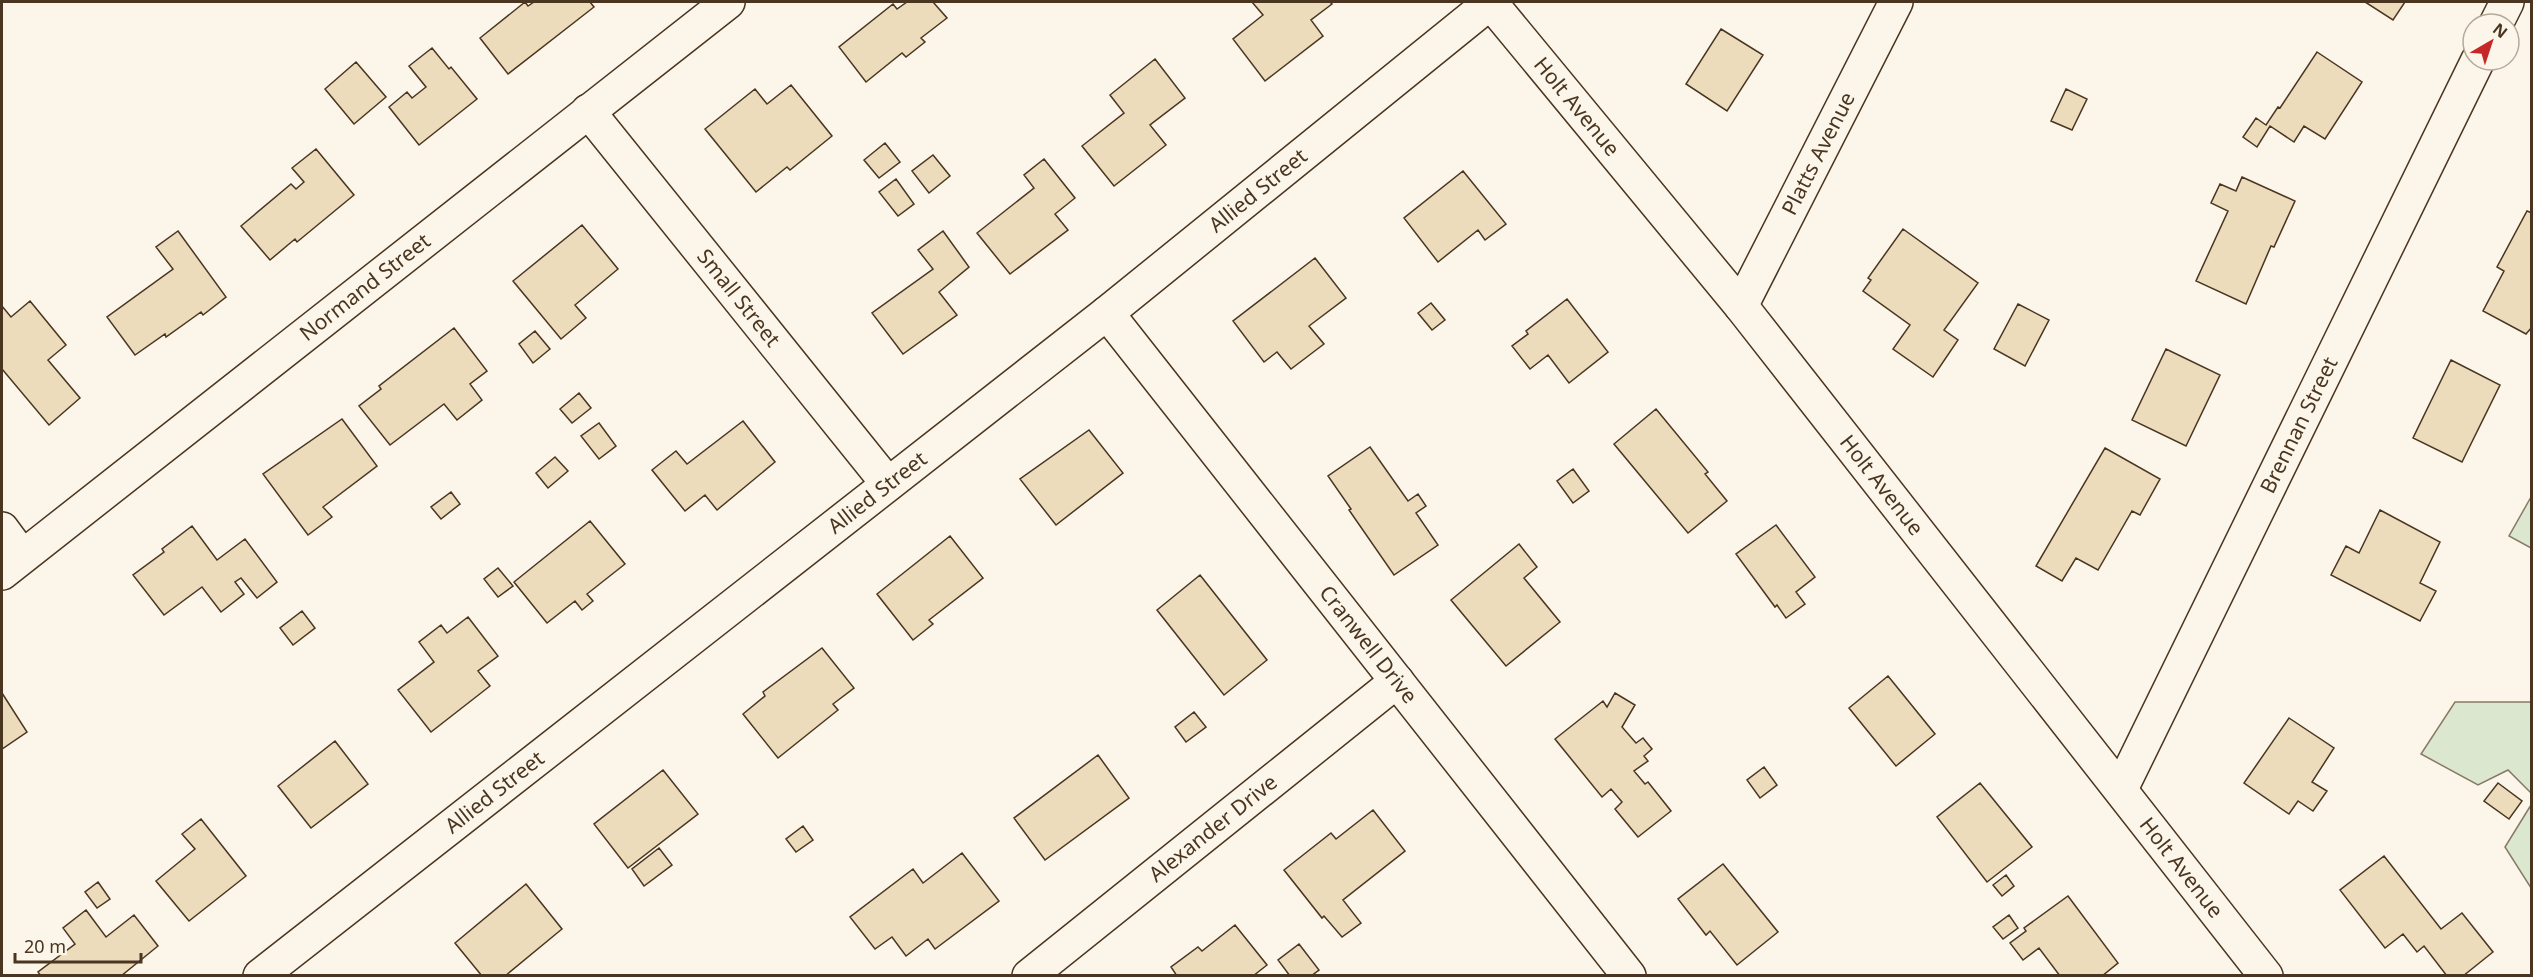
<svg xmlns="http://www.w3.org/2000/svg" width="2533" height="977" viewBox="0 0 2533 977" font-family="'Noto Sans',sans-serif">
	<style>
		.green { fill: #dce7d0; stroke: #887966; stroke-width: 1.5 }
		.building { fill: #ecdcbc; stroke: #4a3520; stroke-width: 1.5 }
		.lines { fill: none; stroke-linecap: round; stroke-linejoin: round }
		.street-casing { stroke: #4a3520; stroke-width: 36 }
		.street { stroke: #fbf6e9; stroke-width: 33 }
		.labels { text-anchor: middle; stroke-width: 4.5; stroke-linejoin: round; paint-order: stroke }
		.street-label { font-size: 21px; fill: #4a3520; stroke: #fbf6e9 }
	</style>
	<rect width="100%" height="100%" fill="#fbf6e9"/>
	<path class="green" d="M 2531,497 L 2531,548 L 2509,536 Z
		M 2455,702 L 2531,702 L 2531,793 L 2508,770 L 2478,785 L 2421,754 Z
		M 2531,805 L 2531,888 L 2505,847 Z"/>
	<path class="building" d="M 525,2 L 528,6 L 534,2 L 590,2 L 594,7 L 508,74 L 480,38 Z
		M 907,2 L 933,2 L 947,18 L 921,38 L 925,42 L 906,57 L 902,53 L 866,82 L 839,47 L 893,4 L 897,9 Z
		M 1252,2 L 1330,2 L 1332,4 L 1311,20 L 1323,36 L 1265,81 L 1233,39 L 1263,15 Z
		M 2365,2 L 2405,2 L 2393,20 Z
		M 1721,29 L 1763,55 L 1727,111 L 1686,84 Z
		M 432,48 L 449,69 L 451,67 L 477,99 L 419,145 L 389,107 L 407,92 L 412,98 L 426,87 L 409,66 Z
		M 2317,52 L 2362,82 L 2325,139 L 2304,126 L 2294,142 L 2270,126 L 2257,147 L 2243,137 L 2256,118 L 2266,125 L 2278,107 L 2280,108 Z
		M 1155,59 L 1185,98 L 1150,125 L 1166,145 L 1114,186 L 1082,146 L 1124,113 L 1110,95 Z
		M 356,62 L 386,97 L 354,124 L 325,89 Z
		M 791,85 L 832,136 L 790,170 L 787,167 L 756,192 L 705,129 L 755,89 L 767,104 Z
		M 2066,89 L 2087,99 L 2072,130 L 2051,121 Z
		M 885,143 L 900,162 L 879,178 L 864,160 Z
		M 316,149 L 354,195 L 297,242 L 295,239 L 270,260 L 241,226 L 291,184 L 296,189 L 304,182 L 292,168 Z
		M 933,155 L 950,176 L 929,193 L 912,171 Z
		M 1044,159 L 1075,198 L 1055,214 L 1068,230 L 1010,274 L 977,233 L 1034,188 L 1024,175 Z
		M 1463,171 L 1506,224 L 1485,240 L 1478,230 L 1438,262 L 1404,218 Z
		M 2242,177 L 2295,201 L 2274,247 L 2271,246 L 2246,304 L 2196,281 L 2228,211 L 2211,203 L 2220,184 L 2236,191 Z
		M 896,179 L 914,204 L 898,216 L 879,192 Z
		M 2527,211 L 2532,213 L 2532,327 L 2526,334 L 2483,311 L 2504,271 L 2497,267 Z
		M 582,225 L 618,269 L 575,305 L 586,318 L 561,339 L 513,281 Z
		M 1903,229 L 1978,283 L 1944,330 L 1958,340 L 1933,377 L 1893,349 L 1910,325 L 1863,291 L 1871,280 L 1868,278 Z
		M 178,231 L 226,297 L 203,315 L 201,312 L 166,337 L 165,334 L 135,355 L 107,317 L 173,269 L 156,247 Z
		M 943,231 L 969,267 L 939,292 L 957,315 L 903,354 L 872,313 L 933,269 L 918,250 Z
		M 1315,258 L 1346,298 L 1309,326 L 1324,344 L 1291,369 L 1277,352 L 1264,362 L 1233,321 Z
		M 1567,299 L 1608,352 L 1569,383 L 1548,355 L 1530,369 L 1512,346 L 1528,334 L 1526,331 Z
		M 30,301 L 66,345 L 48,360 L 80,398 L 49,425 L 2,369 L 2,306 L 11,317 Z
		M 1431,303 L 1445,320 L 1432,330 L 1418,313 Z
		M 2018,304 L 2049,320 L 2025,366 L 1994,349 Z
		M 454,328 L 487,371 L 470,384 L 482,400 L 457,420 L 444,404 L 390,445 L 359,406 L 381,389 L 379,386 Z
		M 535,331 L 550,349 L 533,363 L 519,344 Z
		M 2166,349 L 2220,375 L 2186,446 L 2132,420 Z
		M 2451,360 L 2500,385 L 2462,462 L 2413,438 Z
		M 579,393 L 591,408 L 572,423 L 560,409 Z
		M 1656,409 L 1708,472 L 1705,474 L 1727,501 L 1688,533 L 1614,444 Z
		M 342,419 L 377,466 L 323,507 L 332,517 L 308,535 L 263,474 Z
		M 743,421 L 775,462 L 717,510 L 705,495 L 685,511 L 652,470 L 676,451 L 687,464 Z
		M 599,423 L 616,446 L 599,459 L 581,436 Z
		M 1089,430 L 1123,473 L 1056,525 L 1020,479 Z
		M 1370,447 L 1408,501 L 1418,494 L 1426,506 L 1416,513 L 1438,545 L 1394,575 L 1349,510 L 1351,509 L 1328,476 Z
		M 2105,448 L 2160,479 L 2140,515 L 2132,511 L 2098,570 L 2076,558 L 2062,581 L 2036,566 Z
		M 555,457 L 568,471 L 548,488 L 536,473 Z
		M 1573,469 L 1589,491 L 1573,503 L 1557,481 Z
		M 451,492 L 460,504 L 441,519 L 431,507 Z
		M 2380,510 L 2440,542 L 2420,583 L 2436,591 L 2420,621 L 2331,575 L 2346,546 L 2359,553 Z
		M 590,521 L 625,564 L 587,594 L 593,601 L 582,610 L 575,601 L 547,623 L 514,582 Z
		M 1776,525 L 1815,577 L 1796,592 L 1805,604 L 1786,618 L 1777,605 L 1775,607 L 1736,554 Z
		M 192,526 L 217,560 L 245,539 L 277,582 L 257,598 L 241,578 L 235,582 L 244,594 L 221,612 L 202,587 L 164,615 L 133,575 L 164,552 L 162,549 Z
		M 950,536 L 983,578 L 929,620 L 933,624 L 913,640 L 877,594 Z
		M 1519,544 L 1537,567 L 1524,578 L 1560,622 L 1506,666 L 1451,600 Z
		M 498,568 L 513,586 L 498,597 L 484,579 Z
		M 1200,575 L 1267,660 L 1224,695 L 1157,610 Z
		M 302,611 L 315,628 L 293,645 L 280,628 Z
		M 468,617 L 498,656 L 478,671 L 490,686 L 431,732 L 398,690 L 434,662 L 419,642 L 441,625 L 447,633 Z
		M 822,648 L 854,688 L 833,704 L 838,710 L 778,758 L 743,714 L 765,696 L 763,692 Z
		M 1888,676 L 1935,734 L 1896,766 L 1849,708 Z
		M 2,693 L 27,732 L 2,749 Z
		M 1615,693 L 1635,705 L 1622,727 L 1636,743 L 1643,738 L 1652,749 L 1644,756 L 1648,761 L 1634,771 L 1645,784 L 1648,782 L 1671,811 L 1638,837 L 1615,809 L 1622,802 L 1611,789 L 1602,797 L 1555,739 L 1603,701 L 1607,707 Z
		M 1194,712 L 1206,727 L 1186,742 L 1175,727 Z
		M 2289,718 L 2334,748 L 2312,782 L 2327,791 L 2313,811 L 2298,801 L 2289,814 L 2244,783 Z
		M 335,741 L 368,784 L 311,828 L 278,786 Z
		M 1098,755 L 1129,798 L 1045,860 L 1014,818 Z
		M 1764,767 L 1777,785 L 1760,798 L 1747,780 Z
		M 663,770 L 698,814 L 628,868 L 594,824 Z
		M 1980,783 L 2032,847 L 1987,882 L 1937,817 Z
		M 2498,783 L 2522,801 L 2509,819 L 2484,801 Z
		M 1373,810 L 1405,851 L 1343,900 L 1361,923 L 1342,937 L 1324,916 L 1322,918 L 1284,870 L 1331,833 L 1336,839 Z
		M 201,819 L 246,876 L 189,921 L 156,881 L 195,849 L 182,834 Z
		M 803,826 L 813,840 L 796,852 L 786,839 Z
		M 659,848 L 672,865 L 644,886 L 632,869 Z
		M 962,853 L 999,901 L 935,949 L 928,939 L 906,956 L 892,937 L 875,949 L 850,917 L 913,869 L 923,883 Z
		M 2384,856 L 2441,929 L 2462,913 L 2493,952 L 2463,976 L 2447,976 L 2424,946 L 2417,952 L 2403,934 L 2385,948 L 2340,890 Z
		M 1723,864 L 1778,932 L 1737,965 L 1710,931 L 1706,935 L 1678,899 Z
		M 2006,875 L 2014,886 L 2002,896 L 1993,885 Z
		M 98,882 L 110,899 L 97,908 L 85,892 Z
		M 526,884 L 562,929 L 505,976 L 482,976 L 455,943 Z
		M 2068,896 L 2118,963 L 2102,976 L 2060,976 L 2039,948 L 2023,960 L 2010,943 L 2026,931 L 2024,928 Z
		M 86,910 L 106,937 L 134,915 L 158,946 L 121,976 L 41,976 L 38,972 L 75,944 L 63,928 Z
		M 2009,915 L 2018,928 L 2003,939 L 1993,927 Z
		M 1235,925 L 1267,965 L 1253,976 L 1177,976 L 1171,967 L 1198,947 L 1202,951 Z
		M 1299,944 L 1319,970 L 1311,976 L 1290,976 L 1278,960 Z"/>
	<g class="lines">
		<defs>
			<g id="street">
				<path id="s1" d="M 1490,2 L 1741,306 L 2266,976"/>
				<path d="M 2496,24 L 2507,2"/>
				<path id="s2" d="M 588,111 L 888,484"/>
				<path id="s3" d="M 1741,306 L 1896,2"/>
				<path id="s4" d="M 1107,313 L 1629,976"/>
				<path d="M 2,529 L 22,556"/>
				<path id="s5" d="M 2,573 L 728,2"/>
				<path id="s6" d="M 2121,789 L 2478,60"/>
				<path id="s7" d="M 260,976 L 1107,313 L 1491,2"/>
				<path id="s8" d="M 1029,976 L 1397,681"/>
			</g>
		</defs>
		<use href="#street" class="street-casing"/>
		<use href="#street" class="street"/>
	</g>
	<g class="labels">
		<g class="street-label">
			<text dy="7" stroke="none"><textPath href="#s1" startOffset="136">Holt Avenue</textPath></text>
			<text dy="7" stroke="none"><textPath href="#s3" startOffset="171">Platts Avenue</textPath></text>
			<text dy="7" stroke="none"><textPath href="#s7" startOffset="1270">Allied Street</textPath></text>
			<text dy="7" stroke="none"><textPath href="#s5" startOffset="462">Normand Street</textPath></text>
			<text dy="7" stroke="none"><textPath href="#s2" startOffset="240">Small Street</textPath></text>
			<text dy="7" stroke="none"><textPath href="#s6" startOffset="405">Brennan Street</textPath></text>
			<text dy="7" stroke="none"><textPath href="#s1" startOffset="622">Holt Avenue</textPath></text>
			<text dy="7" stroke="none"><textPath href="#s7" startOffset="784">Allied Street</textPath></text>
			<text dy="7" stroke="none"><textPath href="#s4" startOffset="422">Cranwell Drive</textPath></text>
			<text dy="7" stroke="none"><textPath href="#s7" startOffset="298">Allied Street</textPath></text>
			<text dy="7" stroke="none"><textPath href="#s8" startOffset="236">Alexander Drive</textPath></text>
			<text dy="7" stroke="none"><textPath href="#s1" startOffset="1108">Holt Avenue</textPath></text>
		</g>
	</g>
	<rect width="2533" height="977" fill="none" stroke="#4a3520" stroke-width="6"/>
	<g transform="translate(2491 42) rotate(39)"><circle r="28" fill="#fbf6e9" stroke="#b4a999" stroke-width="1.5"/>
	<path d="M0-4.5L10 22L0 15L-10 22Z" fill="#c62828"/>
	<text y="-9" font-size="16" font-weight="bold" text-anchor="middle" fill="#4a3520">N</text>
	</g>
	<path d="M15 953v9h126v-9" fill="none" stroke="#4a3520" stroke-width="3"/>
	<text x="24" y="953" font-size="18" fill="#4a3520" stroke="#fbf6e9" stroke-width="4.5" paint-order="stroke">20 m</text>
</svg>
